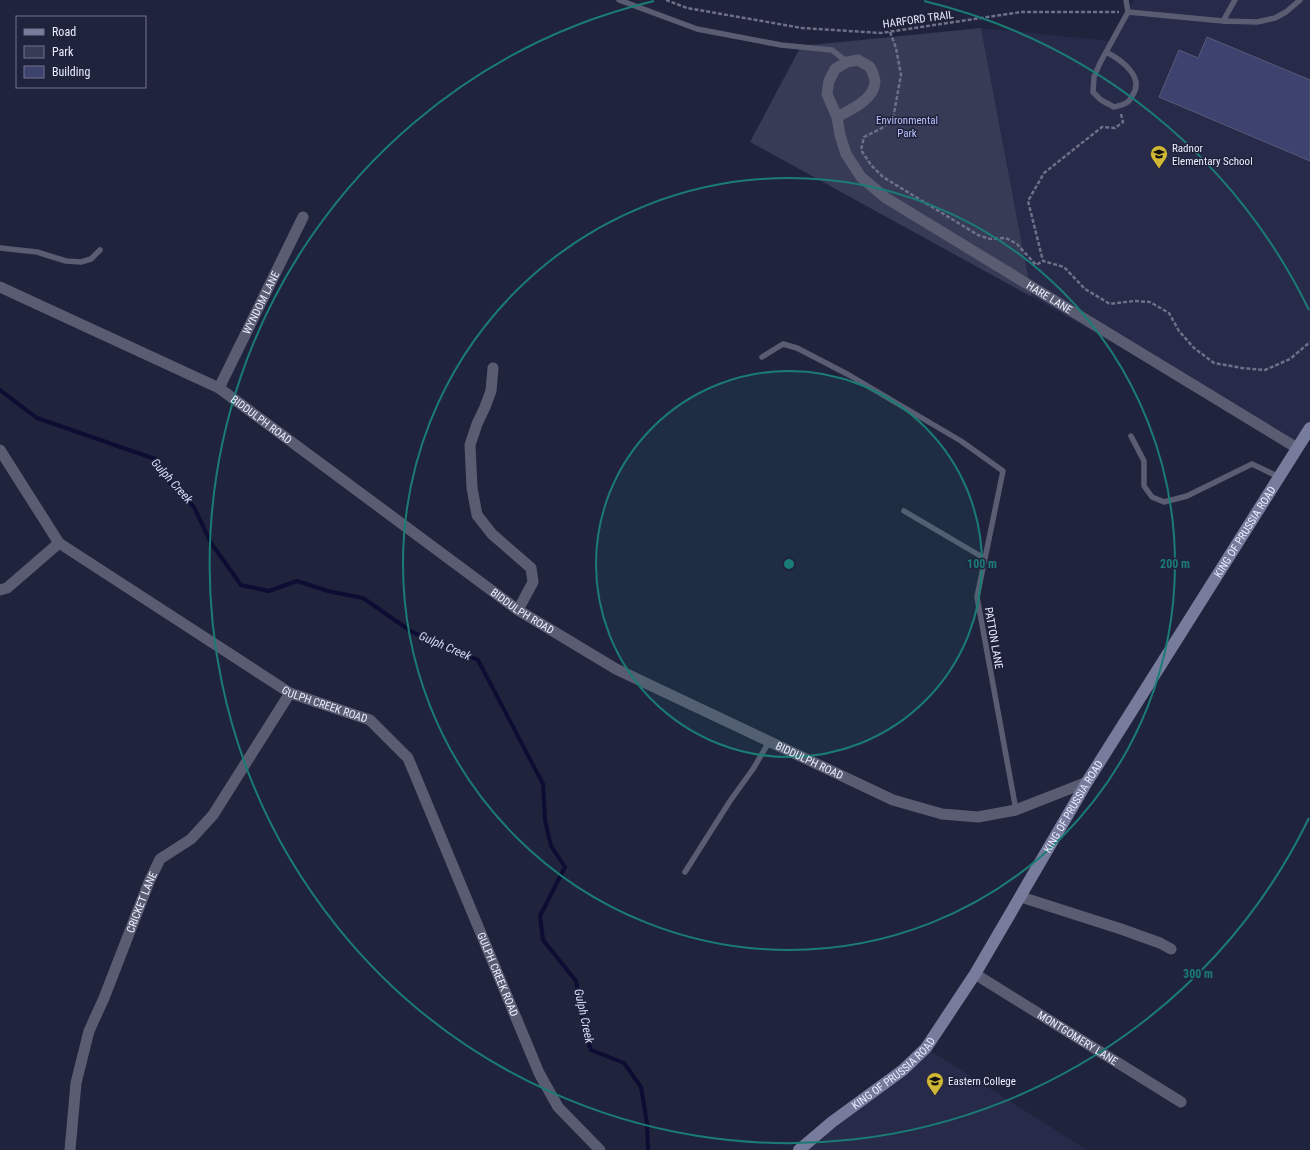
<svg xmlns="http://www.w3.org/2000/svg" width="1310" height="1150" viewBox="0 0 1310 1150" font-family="'Roboto Condensed',sans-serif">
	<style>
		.built { fill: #272a49 }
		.green { fill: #373b55 }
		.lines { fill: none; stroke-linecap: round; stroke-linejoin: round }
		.stream { stroke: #0d0c33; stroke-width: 4 }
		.building { fill: #3d426e; stroke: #575b78 }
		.path { stroke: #6d7086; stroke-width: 2.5; stroke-dasharray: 4 2; stroke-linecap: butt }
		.lane { stroke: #5a5d72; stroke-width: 5.5 }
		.street { stroke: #5a5d72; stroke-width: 11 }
		.secondary { stroke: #777c9d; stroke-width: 12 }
		.ring { fill: none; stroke: #1a7c75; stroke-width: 2 }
		.labels { text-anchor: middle; stroke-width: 3; stroke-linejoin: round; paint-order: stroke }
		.street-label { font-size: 11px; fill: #ebeeff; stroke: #20233c }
		.park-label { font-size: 11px; fill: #b9c2fc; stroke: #20233c }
		.poi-label { font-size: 11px; fill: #ebeeff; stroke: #20233c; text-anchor: start }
		.water-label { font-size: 12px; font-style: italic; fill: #d6dbf9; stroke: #20233c }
		.centre { fill: #1a7c75; stroke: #20233c; stroke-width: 2 }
		.ring-label { font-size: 12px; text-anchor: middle; font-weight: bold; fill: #1a7c75; stroke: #20233c; stroke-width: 3; stroke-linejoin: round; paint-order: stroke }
	</style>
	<rect width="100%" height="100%" fill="#20233c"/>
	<path class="built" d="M 1134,0 L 1310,0 L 1310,428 L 1297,448 L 1032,297 L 981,28 L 1110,41 Z
		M 926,1048 L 1087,1150 L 799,1150 Z"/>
	<path class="green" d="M 981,28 L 1032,297 L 750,142 L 801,46 Z"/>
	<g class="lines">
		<path class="stream" d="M 0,390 L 37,418 L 155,459 L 167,480 L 194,507 L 211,543 L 241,585 L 269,591 L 297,581 L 328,591 L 363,598 L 412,632 L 478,660 L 543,784 L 545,820 L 551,846 L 565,867 L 540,916 L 543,940 L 576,981 L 585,1033 L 591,1050 L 624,1063 L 641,1087 L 647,1123 L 648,1150"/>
	</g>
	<path class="building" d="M 1207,37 L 1310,80 L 1310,161 L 1159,97 L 1179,50 L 1198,58 Z"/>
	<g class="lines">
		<path class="path" d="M 666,0 L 687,8 L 802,28 L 881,33 L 1021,12 L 1119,12
			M 890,32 L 896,48 L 901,75 L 893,119 L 882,128 L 864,137 L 861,150 L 871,165 L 883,177 L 978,235 L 990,239 L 1006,238 L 1017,244 L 1036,265 L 1043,261
			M 1121,114 L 1123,122 L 1115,128 L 1102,127 L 1044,173 L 1028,201 L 1043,261 L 1064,267 L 1085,289 L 1110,304 L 1134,301 L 1150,302 L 1169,313 L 1179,331 L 1194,348 L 1214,363 L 1242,368 L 1265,370 L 1290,359 L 1310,342"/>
		<path class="lane" d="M 619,0 L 697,29 L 781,45 L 832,50 L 847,62
			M 1128,12 L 1223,21 L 1257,22 L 1275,18 L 1286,12 L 1300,0
			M 1223,21 L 1235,0
			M 1106,52 C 1120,59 1146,77 1132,96 C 1131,98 1129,102 1126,103 C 1123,105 1118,106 1114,107 L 1101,100 L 1093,92 L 1094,77 L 1100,63 L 1128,12 L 1126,0
			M 0,248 L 37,252 L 66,261 L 81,262 L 91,259 L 100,250
			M 762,357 L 783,344 L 797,348 L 849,375 L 961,441 L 1003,471 L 977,597 L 1016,810
			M 1131,436 L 1144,461 L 1144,486 L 1152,497 L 1164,502 L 1187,496 L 1252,464 L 1279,477
			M 904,511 L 984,558
			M 685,872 L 730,801 L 753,769 L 769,742"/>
		<g class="street">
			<path id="s1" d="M 837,117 C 850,110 874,100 875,82 C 875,78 872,71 870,67 L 858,60 L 847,62 L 835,69 L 829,81 L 827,94 L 837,117 L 840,135 L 846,154 L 861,177 L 886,198 L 1297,448"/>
			<path id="s2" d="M 0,287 L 219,388 L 518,610 L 616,669 L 893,800 L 942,814 L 978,817 L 1016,810 L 1087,782"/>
			<path d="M 493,368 L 491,391 L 485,407 L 477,424 L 470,445 L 472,488 L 477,515 L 492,534 L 531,568 L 533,582 L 518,610"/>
			<path id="s3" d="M 219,388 L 303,217"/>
			<path id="s4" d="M 0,450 L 59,543 L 290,693 L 370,720 L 408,758 L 539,1073 L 558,1107 L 600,1150"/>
			<path d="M 0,590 L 7,588 L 59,543"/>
			<path d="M 1021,897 L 1121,929 L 1160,943 L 1171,949"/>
			<path id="s5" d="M 975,974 L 1181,1102"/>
			<path id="s6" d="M 70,1150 L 76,1083 L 89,1031 L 104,998 L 149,882 L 160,859 L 191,839 L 213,815 L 290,693"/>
		</g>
		<path class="secondary" id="s7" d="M 799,1150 L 832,1122 L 903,1070 L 926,1048 L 975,974 L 1087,782 L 1310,428"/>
	</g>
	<circle cx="789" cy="564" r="193" fill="#1a7c75" fill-opacity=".12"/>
	<g class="ring">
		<circle cx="789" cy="564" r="193"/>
		<circle cx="789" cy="564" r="386"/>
		<path d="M1309 818A579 579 0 1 1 654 1M924 1A579 579 0 0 1 1309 310"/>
	</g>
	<defs>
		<symbol id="school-pin" viewBox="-11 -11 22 30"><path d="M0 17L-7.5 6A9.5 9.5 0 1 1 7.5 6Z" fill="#d1b736" stroke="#20233c"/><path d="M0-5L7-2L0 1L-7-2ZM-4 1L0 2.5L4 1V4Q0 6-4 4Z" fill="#111"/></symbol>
	</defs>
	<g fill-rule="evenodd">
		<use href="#school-pin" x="1149" y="144" width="20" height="27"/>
		<use href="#school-pin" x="925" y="1071" width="20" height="27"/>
	</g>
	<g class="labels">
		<g class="street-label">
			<text transform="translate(918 19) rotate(-8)" y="4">HARFORD TRAIL</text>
			<text dy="4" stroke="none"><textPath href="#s1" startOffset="450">HARE LANE</textPath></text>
			<text dy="4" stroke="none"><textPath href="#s3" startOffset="95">WYNDOM LANE</textPath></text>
			<text dy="4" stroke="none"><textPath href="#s2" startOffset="294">BIDDULPH ROAD</textPath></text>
			<text dy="4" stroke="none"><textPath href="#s7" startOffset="770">KING OF PRUSSIA ROAD</textPath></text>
			<text dy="4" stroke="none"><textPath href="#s2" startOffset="618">BIDDULPH ROAD</textPath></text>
			<text transform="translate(994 638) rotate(80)" y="4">PATTON LANE</text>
			<text dy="4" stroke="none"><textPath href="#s4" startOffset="422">GULPH CREEK ROAD</textPath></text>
			<text dy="4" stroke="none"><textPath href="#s2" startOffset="942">BIDDULPH ROAD</textPath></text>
			<text dy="4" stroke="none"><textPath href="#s7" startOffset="446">KING OF PRUSSIA ROAD</textPath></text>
			<text dy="4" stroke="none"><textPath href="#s6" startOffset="260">CRICKET LANE</textPath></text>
			<text dy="4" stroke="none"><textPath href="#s4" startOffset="758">GULPH CREEK ROAD</textPath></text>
			<text dy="4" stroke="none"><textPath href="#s5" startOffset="121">MONTGOMERY LANE</textPath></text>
			<text dy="4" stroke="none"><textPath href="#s7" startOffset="122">KING OF PRUSSIA ROAD</textPath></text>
		</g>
		<g class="park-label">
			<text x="907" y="124">Environmental<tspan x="907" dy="13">Park</tspan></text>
		</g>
		<g class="poi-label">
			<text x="1172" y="152">Radnor<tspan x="1172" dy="13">Elementary School</tspan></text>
			<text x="948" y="1085">Eastern College</text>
		</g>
		<g class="water-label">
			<text transform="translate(172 481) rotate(48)" y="4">Gulph Creek</text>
			<text transform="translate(445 646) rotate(23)" y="4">Gulph Creek</text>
			<text transform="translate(584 1016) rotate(78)" y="4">Gulph Creek</text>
		</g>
	</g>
	<circle cx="789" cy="564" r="6" class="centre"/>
	<g class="ring-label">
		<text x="982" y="568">100 m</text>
		<text x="1175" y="568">200 m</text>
		<text x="1198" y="978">300 m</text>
	</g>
	<rect x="16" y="16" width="130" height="72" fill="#20233c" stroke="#71748a"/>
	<rect x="24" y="29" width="20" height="6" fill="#777c9d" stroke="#71748a"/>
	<text x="52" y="36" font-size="12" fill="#ebeeff">Road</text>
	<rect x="24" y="46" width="20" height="12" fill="#373b55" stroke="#71748a"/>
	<text x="52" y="56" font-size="12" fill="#ebeeff">Park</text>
	<rect x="24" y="66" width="20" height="12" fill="#3d426e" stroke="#71748a"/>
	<text x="52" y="76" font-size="12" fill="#ebeeff">Building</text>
</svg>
